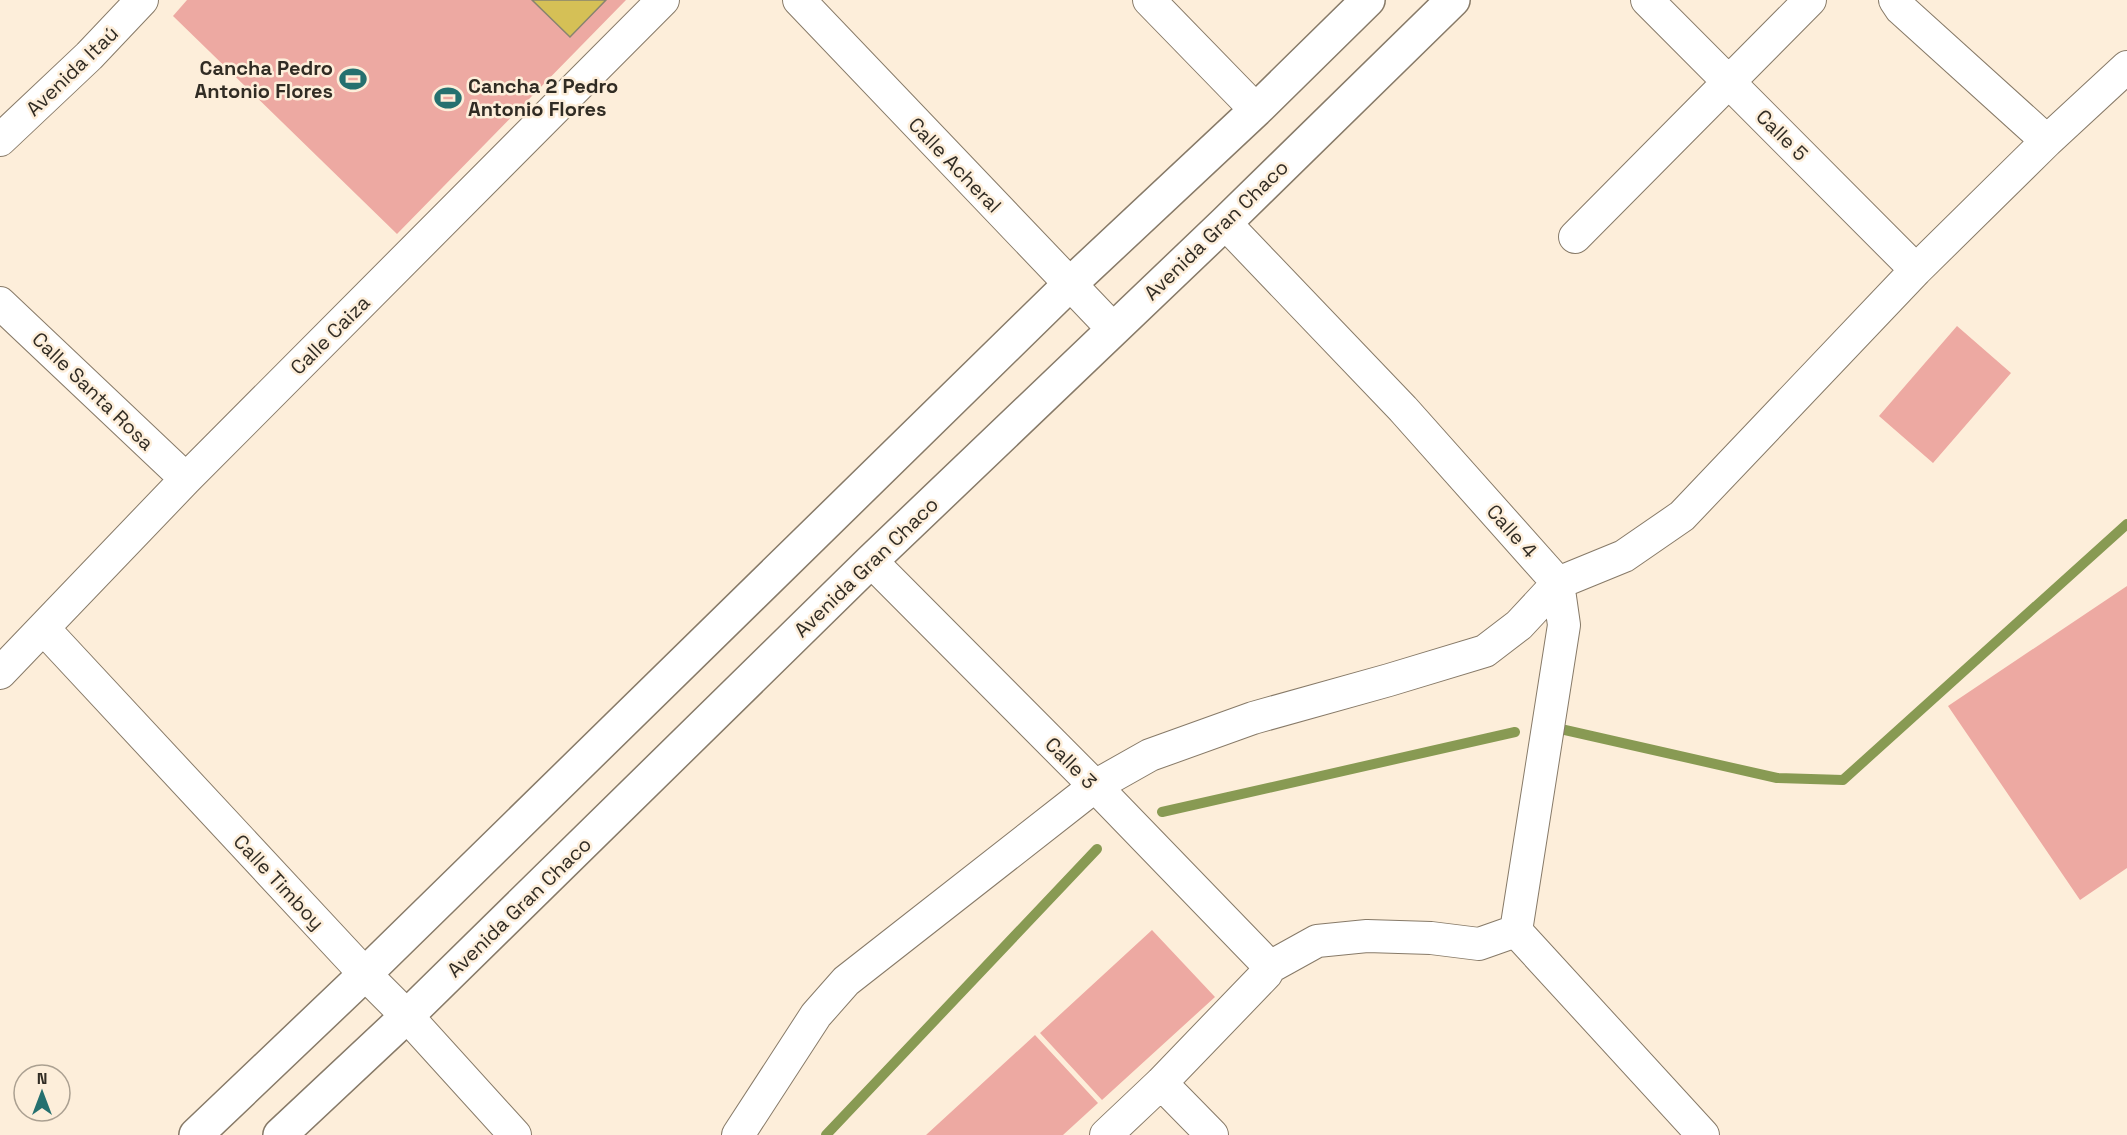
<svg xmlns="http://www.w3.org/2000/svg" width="2127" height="1135" viewBox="0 0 2127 1135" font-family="'Space Grotesk',sans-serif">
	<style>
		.green { fill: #eda9a2 }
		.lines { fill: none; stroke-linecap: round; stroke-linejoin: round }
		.stream { stroke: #889a53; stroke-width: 10 }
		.building { fill: #d5c056; stroke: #88846f; stroke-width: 1.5 }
		.minor-casing { stroke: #877a68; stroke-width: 34 }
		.major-casing { stroke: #877a68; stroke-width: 36 }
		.minor { stroke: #fff; stroke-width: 32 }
		.major { stroke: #fff; stroke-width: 33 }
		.labels { text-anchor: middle; stroke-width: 5; stroke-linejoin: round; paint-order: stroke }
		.poi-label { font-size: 20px; font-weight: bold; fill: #312c24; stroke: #fdeeda; text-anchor: end }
		.street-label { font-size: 20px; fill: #312c24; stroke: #fdeeda }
	</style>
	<rect width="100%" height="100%" fill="#fdeeda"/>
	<path class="green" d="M 187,0 L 626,0 L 397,234 L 173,16 Z
		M 1957,326 L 2011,373 L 1933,463 L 1879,416 Z
		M 2127,586 L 2127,868 L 2080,900 L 1948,706 Z
		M 1152,930 L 1215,997 L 1102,1100 L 1040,1033 Z
		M 1035,1035 L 1098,1103 L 1063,1135 L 926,1135 Z"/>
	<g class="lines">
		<path class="stream" d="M 1565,730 L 1777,778 L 1843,780 L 2127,524
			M 1162,812 L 1515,732
			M 826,1135 L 1097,849"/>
	</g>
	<path class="building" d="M 532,0 L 606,0 L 570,37 Z"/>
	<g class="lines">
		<defs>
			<path id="minor" d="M 799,0 L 1113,329
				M 1149,0 L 1256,110
				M 1647,0 L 1916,270
				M 1895,0 L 1901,9 L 2047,141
				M 0,140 L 89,56 L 142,0
				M 1225,223 L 1403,409 L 1558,583 L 1564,625 L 1516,931
				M 1575,237 L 1810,0
				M 0,303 L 186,479
				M 871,561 L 1095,786 L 1270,967
				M 44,629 L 365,974 L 407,1016 L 515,1135
				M 0,673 L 186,479 L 663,0
				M 1516,931 L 1703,1135
				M 1161,1083 L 1212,1135
				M 738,1135 L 816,1015 L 846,981 L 1095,786 L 1150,755 L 1253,718 L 1389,680 L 1485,651 L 1519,625 L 1558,583 L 1624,556 L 1682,516 L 1916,270 L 2047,141 L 2127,67
				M 1106,1135 L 1161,1083 L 1266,974 L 1270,967 L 1317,941 L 1367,936 L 1431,938 L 1479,944 L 1516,931"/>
			<path id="major" d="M 196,1135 L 365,974 L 1069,285 L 1256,110 L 1368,0
				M 280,1135 L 407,1016 L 871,561 L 1225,223 L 1453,0"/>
		</defs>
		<use href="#minor" class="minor-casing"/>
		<use href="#major" class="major-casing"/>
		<use href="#minor" class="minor"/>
		<use href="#major" class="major"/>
	</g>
	<defs>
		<symbol id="stadium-bare" viewBox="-9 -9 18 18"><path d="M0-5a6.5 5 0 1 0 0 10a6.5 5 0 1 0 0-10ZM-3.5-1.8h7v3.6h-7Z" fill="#25706f" stroke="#fdeeda" stroke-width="2.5" paint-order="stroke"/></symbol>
	</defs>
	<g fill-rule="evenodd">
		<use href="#stadium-bare" x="334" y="60" width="38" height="38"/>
		<use href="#stadium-bare" x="429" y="79" width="38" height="38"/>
	</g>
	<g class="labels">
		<g class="poi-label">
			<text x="333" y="75">Cancha Pedro<tspan x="333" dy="23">Antonio Flores</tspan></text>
			<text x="468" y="93" text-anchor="start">Cancha 2 Pedro<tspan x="468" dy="23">Antonio Flores</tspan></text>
		</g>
		<g class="street-label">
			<text transform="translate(72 71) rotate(-44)" y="7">Avenida Itaú</text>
			<text transform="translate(1782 135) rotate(45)" y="7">Calle 5</text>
			<text transform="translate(955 165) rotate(46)" y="7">Calle Acheral</text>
			<text transform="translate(1216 230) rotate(-44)" y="7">Avenida Gran Chaco</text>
			<text transform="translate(330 335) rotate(-45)" y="7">Calle Caiza</text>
			<text transform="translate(93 391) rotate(44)" y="7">Calle Santa Rosa</text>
			<text transform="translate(1512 531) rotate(48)" y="7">Calle 4</text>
			<text transform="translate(866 567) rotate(-44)" y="7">Avenida Gran Chaco</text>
			<text transform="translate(1071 763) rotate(45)" y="7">Calle 3</text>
			<text transform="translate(279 882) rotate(47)" y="7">Calle Timboy</text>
			<text transform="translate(519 907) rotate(-44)" y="7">Avenida Gran Chaco</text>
		</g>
	</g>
	<g transform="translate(42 1093)"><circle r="28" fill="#fdeeda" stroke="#aba091" stroke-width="1.5"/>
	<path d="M0-4.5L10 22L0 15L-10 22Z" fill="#25706f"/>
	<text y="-9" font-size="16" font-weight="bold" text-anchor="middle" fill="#312c24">N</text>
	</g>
</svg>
